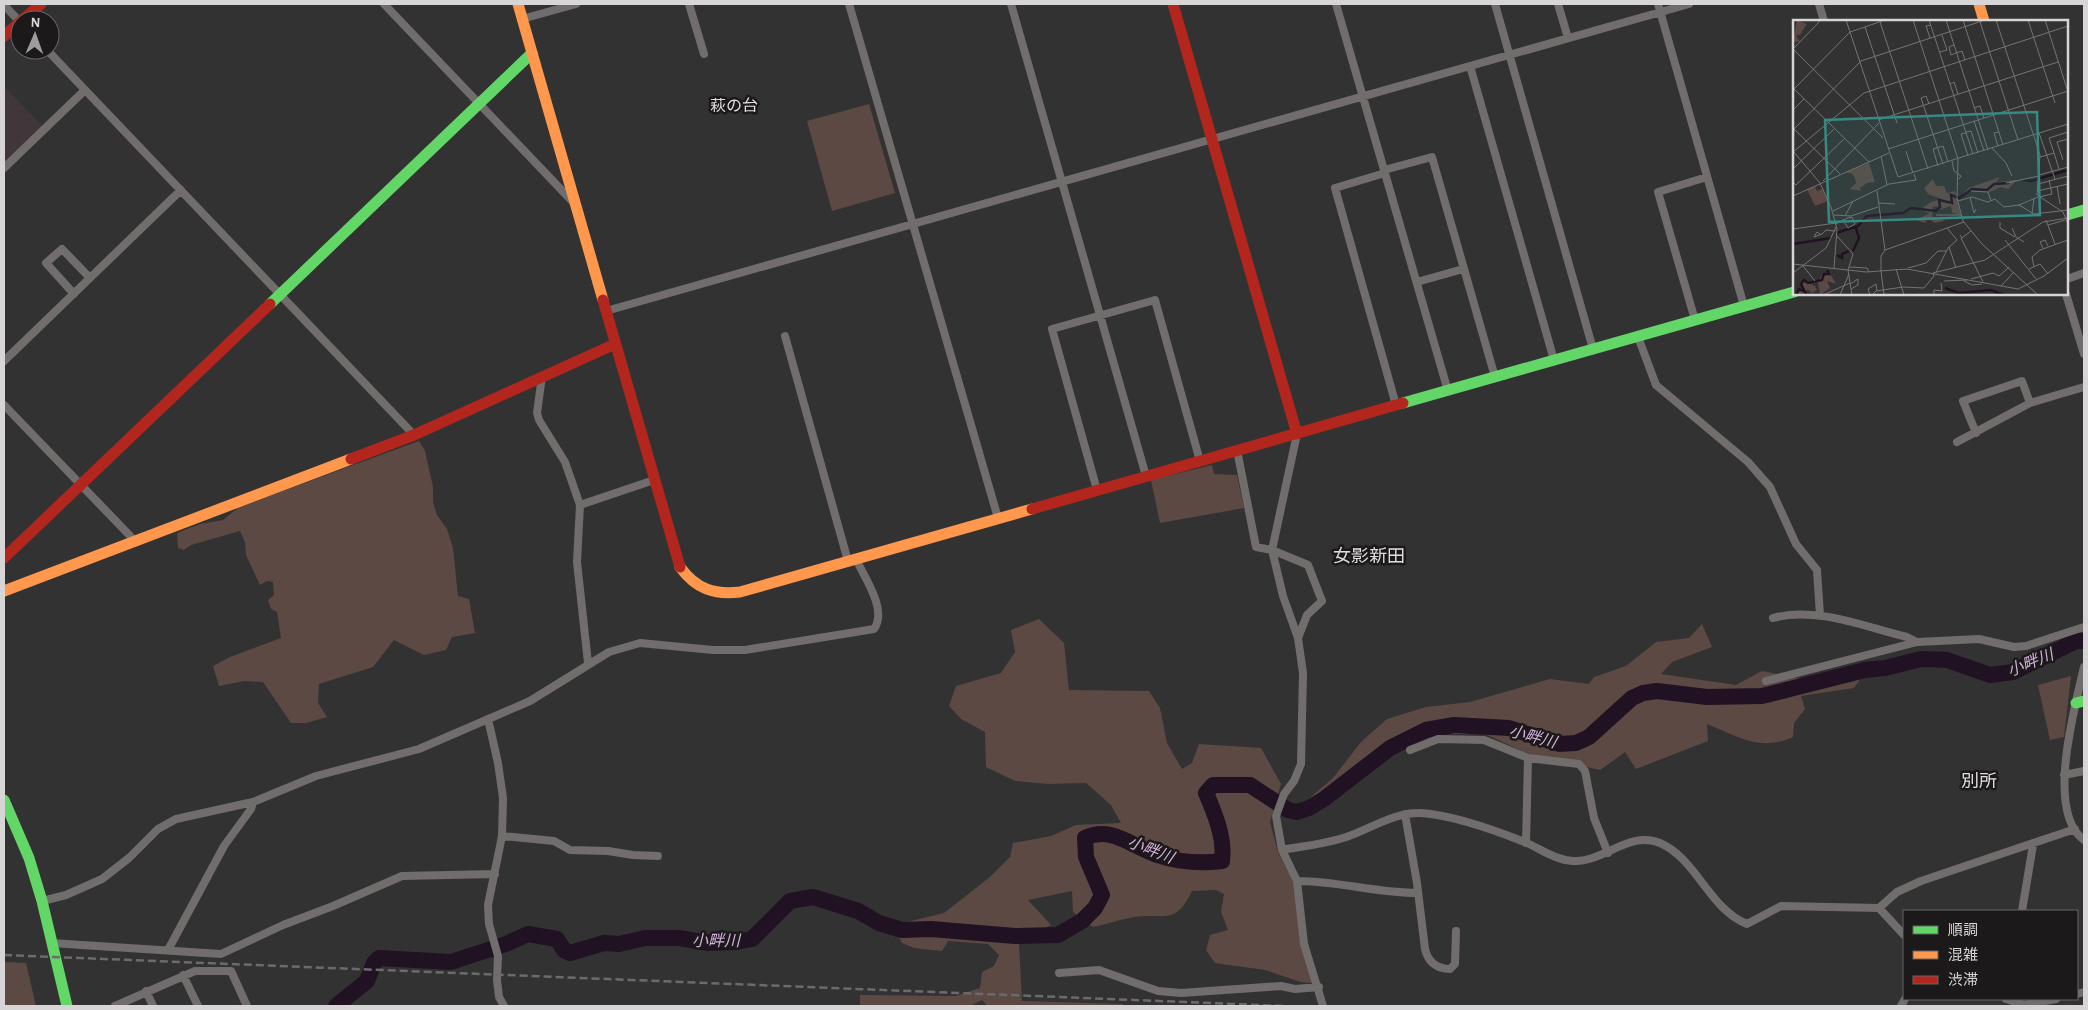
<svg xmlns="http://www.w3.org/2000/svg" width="2088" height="1010" viewBox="0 0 2088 1010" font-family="'Alegreya Sans','Noto Sans JP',sans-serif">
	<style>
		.built { fill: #41373a }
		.green { fill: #5c4944 }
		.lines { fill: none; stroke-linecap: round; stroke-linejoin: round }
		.river { stroke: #211223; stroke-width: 16 }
		.street { stroke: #716d6d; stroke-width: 8 }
		.fast { stroke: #63d668; stroke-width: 11 }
		.slow { stroke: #ff974d; stroke-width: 11 }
		.jam { stroke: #b3261e; stroke-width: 11 }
		.rail { stroke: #6c6a6a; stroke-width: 2.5; stroke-dasharray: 8 4; stroke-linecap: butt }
		.labels { text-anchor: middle; stroke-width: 5; stroke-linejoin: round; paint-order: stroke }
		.neighbourhood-label { font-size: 16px; fill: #e1dcdd; stroke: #1b191a }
		.water-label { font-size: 16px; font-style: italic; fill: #d4b0dc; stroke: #1b191a }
		.quarter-label { font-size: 18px; fill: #e1dcdd; stroke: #1b191a }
		.inset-river { fill: none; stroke: #211223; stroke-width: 2.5 }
		.inset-road { fill: none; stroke: #757374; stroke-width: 1 }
		.view { fill: #378983; fill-opacity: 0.15; stroke: #378983; stroke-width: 2.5 }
		.inset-edge { fill: none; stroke: #d8d5d6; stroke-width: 2.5 }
	</style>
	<rect width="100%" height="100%" fill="#333232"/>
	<path class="built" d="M 4,86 L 42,126 L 4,162 Z"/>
	<path class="green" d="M 869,104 L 895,193 L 832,211 L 807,121 Z
		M 419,441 L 425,451 L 433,487 L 433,502 L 437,515 L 447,529 L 453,548 L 458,596 L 469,599 L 475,633 L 452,637 L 446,650 L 424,655 L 394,640 L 373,667 L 319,684 L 318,703 L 327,717 L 306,723 L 291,723 L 263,682 L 244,681 L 219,686 L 213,666 L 230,657 L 281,638 L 277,612 L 271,609 L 268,600 L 274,595 L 273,582 L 267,581 L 260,585 L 246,555 L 245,542 L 240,531 L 191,545 L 184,550 L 178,548 L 177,533 L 200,524 L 223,520 L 239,507 Z
		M 1212,465 L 1214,474 L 1237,475 L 1244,508 L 1160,523 L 1151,480 Z
		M 1039,619 L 1064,643 L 1069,690 L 1149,691 L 1160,708 L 1167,743 L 1182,769 L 1192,763 L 1199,744 L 1261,748 L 1281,784 L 1270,822 L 1278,852 L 1294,883 L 1312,983 L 1301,982 L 1265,970 L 1215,963 L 1206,950 L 1210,935 L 1228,930 L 1221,912 L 1224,894 L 1216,890 L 1192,891 C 1175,926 1165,913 1135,917 C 1121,919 1107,924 1093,927 L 1073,912 L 1072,891 L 1028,900 L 1051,925 L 1019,943 L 1022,1001 L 1123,1004 L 1123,1006 L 988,1006 L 982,1000 L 970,1006 L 860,1006 L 860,995 L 956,996 L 980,988 L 982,972 L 994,966 L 999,955 L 988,944 L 948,941 L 942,951 L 914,948 L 902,943 L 898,935 L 903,923 L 944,913 L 990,877 L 1010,857 L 1013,843 L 1051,836 L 1076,825 L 1121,823 L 1111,805 L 1086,783 L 1048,784 L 1015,781 L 986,767 L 985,732 L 961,719 L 949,706 L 956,686 L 1001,673 L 1015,652 L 1011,630 Z
		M 1702,624 L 1712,647 L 1672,662 L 1661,674 L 1736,685 L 1762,671 L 1802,679 L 1871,664 L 1854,688 L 1801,696 L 1805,709 L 1794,723 L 1793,737 C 1760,752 1739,737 1707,724 L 1708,741 L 1636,769 L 1625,752 L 1600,770 L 1529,754 L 1485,734 L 1433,734 L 1363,765 L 1332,789 L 1305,802 L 1333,778 L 1361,742 L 1387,719 L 1426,707 L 1470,702 L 1550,679 L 1589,684 L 1594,677 L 1626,666 L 1656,642 L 1689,638 Z
		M 2071,676 L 2064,737 L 2050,740 L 2038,685 Z
		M 4,962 L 26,963 L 36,1006 L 4,1006 Z"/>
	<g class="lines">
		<path class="river" d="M 336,1006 L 367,981 L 374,963 L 379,958 L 451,962 L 506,944 L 528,934 L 557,939 L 564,950 L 570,953 L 604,943 L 619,944 L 645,938 L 679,938 L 709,943 L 736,942 L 752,939 L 790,901 L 813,897 L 858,911 L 879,923 L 902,930 L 931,929 L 1015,936 L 1058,935 L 1082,921 L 1095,908 L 1102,895 L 1086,857 L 1085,838 C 1111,825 1133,847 1157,855 C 1178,862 1200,864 1222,861 C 1225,838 1215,814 1206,793 L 1213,785 L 1250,785 L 1288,810 L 1297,812 L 1309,808 L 1324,799 L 1390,748 L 1426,730 L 1454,725 L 1509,728 L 1559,744 L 1576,743 L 1589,737 L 1632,698 L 1643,693 L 1657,691 L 1707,697 L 1762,696 L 1865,670 L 1885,668 L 1921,659 L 1947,660 L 1990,675 L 2013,672 L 2076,641 L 2084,641"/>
		<path class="street" d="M 384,4 L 573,202
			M 689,4 L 704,54
			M 849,4 L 998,518
			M 1011,4 L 1146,476
			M 1336,4 L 1448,391
			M 1495,4 L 1593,349
			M 1558,4 L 1568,38
			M 1658,4 L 1744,306
			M 1819,4 L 1824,21
			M 4,5 L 20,22
			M 522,19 L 576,4
			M 47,50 L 414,435
			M 1470,66 L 1554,360
			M 4,168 L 85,90
			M 1384,170 L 1432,157 L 1495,377
			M 1385,173 L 1335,188 L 1396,405
			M 2067,279 L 2084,273
			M 1417,282 L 1463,269
			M 74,294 L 46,263 L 62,249 L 90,278
			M 2066,294 L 2084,354
			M 606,311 L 1689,4
			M 1695,320 L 1658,192 L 1707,177
			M 785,336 L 848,561
			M 1638,337 L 1656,385 L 1748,462 L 1770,487 L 1796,544 L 1817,570 L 1820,615
			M 4,361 L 181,190
			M 542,376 L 537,413 L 539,420 L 565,462 L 580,505 L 577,562 L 588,663
			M 4,405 L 136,542
			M 1976,433 L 1963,401 L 2022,381 L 2030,403
			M 1297,434 L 1272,550 L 1283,596 L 1298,638 L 1303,673 L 1301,764 L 1294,781 L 1284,794 L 1276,816 L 1282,850 L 1297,881 L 1304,944 L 1323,1006
			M 1957,442 L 2030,403 L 2084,387
			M 1237,450 L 1256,547 L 1272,550 L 1308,565 L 1322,601 L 1307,615 L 1298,638
			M 1097,490 L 1052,329 L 1155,300 L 1200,461
			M 580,505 L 654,480
			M 1773,618 C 1816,606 1865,627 1907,637 L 1917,642
			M 2084,667 C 2075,707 2045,812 2084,840
			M 1766,681 L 1917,642 L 1979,639 L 2014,647 L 2026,646 L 2084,627
			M 488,719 L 498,763 L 503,798 L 502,836 L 488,905 L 489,924 L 498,956 L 497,980 L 499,997 L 504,1006
			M 1410,750 L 1438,739 L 1484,740 L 1528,758 L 1579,764 L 1585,771 L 1594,818 L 1608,853
			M 2064,775 L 2084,771
			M 1405,814 L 1417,883 L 1425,949 C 1428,962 1437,969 1450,969 L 1455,964 L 1456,931
			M 502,836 L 554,841 L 570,850 L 608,851 L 633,855 L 658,856
			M 1526,843 L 1528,758
			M 1282,850 C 1303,846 1326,844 1346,837 C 1370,829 1394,812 1421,813 C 1453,815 1497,831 1527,843 C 1542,850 1556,860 1573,861 C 1602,863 1630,830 1660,843 C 1697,859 1709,909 1747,924 L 1781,906 L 1879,908 L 1904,935
			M 1297,881 C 1338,881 1377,893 1418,893
			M 42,901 L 66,895 L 102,879 L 129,858 L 158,829 L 176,819 L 253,802 L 316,776 L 419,749 L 530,701 L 609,652 L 640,643 L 713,650 L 745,650 L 874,629 C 888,610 864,577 856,559
			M 1879,908 L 1897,892 L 1921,881 L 2075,829
			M 2022,911 L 2033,845
			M 51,943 L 221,954 L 283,925 L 333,906 L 402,876 L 495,874
			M 168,950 L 224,846 L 251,809 L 253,802
			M 1059,973 L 1099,970 L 1158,991 L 1181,993 L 1281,986 L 1295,989 L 1319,987
			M 183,975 L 198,1006
			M 146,991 L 153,1006
			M 2077,994 L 2084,992
			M 2006,999 L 2024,1005 L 2056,999
			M 115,1006 L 195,971 L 231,971 L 247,1006
			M 1901,1006 L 1905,999"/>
		<path class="fast" d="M 2067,215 L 2084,210
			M 270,304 L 532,53
			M 1403,403 L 1794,292
			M 2076,703 L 2084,701
			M 4,800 L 29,858 L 42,901 L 67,1006"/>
		<path class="slow" d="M 518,4 L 603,300
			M 1979,4 L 1984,21
			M 680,567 C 696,589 714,595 740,592 L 1032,509
			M 4,591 L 351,459"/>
		<path class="jam" d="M 1173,4 L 1297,434
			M 22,20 L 41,4
			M 4,36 L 20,22
			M 603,300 L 680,567
			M 351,459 L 414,435 L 615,344
			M 1032,509 L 1403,403
			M 4,558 L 270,304"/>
		<path class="rail" d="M 4,955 L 1285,1006"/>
	</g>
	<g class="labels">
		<g class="neighbourhood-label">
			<text x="734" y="111">萩の台</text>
		</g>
		<g class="water-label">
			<text transform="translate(2030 662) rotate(-22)" y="6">小畔川</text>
			<text transform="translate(1533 736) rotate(15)" y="6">小畔川</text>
			<text transform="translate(1151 849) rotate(21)" y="6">小畔川</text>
			<text x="716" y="946">小畔川</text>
		</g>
		<g class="quarter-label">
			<text x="1369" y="562">女影新田</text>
			<text x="1979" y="787">別所</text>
		</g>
	</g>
	<g transform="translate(1793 20)">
		<rect width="275" height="275" fill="#333232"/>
		<path d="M 4,0 L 14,4 L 7,15 L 3,15 L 7,22 L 0,21 ZM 76,143 L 82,162 L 74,163 L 67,168 L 68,171 L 57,169 L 63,163 L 62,158 L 58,153 L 52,153 ZM 207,157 L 203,162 L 224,160 L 215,169 L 208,167 L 197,172 L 180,169 L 167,177 L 175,168 ZM 140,159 L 143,166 L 151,166 L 154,173 L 162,171 L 168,195 L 159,193 L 158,186 L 146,190 L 144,186 L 140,187 L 139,197 L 149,198 L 151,201 L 142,203 L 135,198 L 132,203 L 123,200 L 137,193 L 127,190 L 138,182 L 148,179 L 135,174 L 131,168 ZM 22,166 L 24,171 L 29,169 L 35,181 L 22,186 L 14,169 ZM 36,252 L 43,264 L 34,261 L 37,268 L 27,275 L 25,262 L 29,255 ZM 10,260 L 22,266 L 24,270 L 19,273 L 15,269 L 9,275 L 3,275 L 9,269 Z" fill="#5c4944"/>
		<path class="inset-river" d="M 230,160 L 238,161 L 275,150M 65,206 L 74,196 L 110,193 L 118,188 L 143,191 L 147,187 L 146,180 L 159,183 L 158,175 L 166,178 L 179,169 L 194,170 L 201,164 L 216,163M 43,213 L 65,206M 0,224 L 38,218M 60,231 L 66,218 L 63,208M 44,235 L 49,238 L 49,234 L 56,231M 152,268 L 166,273 L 198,270 L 211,275M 3,275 L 6,269 L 12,272 L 8,264 L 11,260 L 15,263 L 29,260 L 31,254 L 36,254 L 34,250"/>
		<path class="inset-road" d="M 53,0 L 105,157 L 275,104M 120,0 L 165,139 L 164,178 L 170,201 L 189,224 L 245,275M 136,0 L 180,134M 153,0 L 195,130M 170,0 L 210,125M 203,0 L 247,135 L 244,175 L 270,192 L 275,204M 235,0 L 262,83M 252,0 L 275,72M 87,2 L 135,149M 187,2 L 225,120M 72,7 L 104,103M 137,18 L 133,6 L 138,5M 161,25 L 156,27 L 158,35 L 163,33M 0,29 L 90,118M 0,29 L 28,0M 147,32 L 154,30 L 149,15M 163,33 L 169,31 L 172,40M 157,64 L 161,62 L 165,74M 136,84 L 133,76 L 128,78 L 150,144M 181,88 L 187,86 L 191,98M 0,90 L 11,79M 85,100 L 265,42M 181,101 L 191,131M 0,108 L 47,154M 173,112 L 178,111 L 185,133M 173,113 L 168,114 L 175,136M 246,113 L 262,159M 205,126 L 201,113 L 206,112M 0,127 L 1,109 L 68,41 L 192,0M 199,128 L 213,143 L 219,156M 95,129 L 275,71M 0,131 L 27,163 L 38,187 L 44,209 L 41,248M 113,131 L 120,153M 0,132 L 71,73 L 275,6M 261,133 L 256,118 L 275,112M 88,136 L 94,165M 247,137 L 261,133 L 266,149M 270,140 L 264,122 L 275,119M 159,141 L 161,151 L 168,156 L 166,159M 76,142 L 1,69 L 57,12 L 92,0M 145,146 L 140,129 L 150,126 L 155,142M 0,149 L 41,109M 246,155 L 275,147M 30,161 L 86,103M 0,162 L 3,165 L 51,119M 213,163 L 246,156M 245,164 L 275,156M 264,166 L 267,184M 84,171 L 92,230 L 88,236 L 88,251M 178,171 L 195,172 L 198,181M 244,171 L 275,164M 0,176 L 96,133M 177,177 L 181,193 L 183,189M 246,177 L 259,174 L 256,160M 165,181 L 179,177 L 195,182 L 202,179 L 211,187 L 226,185 L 241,194 L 275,190M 86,183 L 102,184M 226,185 L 245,177M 40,191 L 96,164 L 123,160 L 121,154M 239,194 L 241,178M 41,195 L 58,196 L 85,187M 143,195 L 168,195M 52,196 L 60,181M 253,200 L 262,224M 207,202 L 207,208 L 222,217M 43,204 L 50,200 L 55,198 L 59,197 L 62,204 L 55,208 L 50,200M 255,205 L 272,200M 219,208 L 223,217 L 231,222M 0,209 L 43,203M 27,214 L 24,212 L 21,217 L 29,214 L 33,210 L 42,211M 167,215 L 169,218 L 178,211M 44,216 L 60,234 L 55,250M 168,218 L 190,262M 212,220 L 243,259M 156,227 L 163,248M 250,228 L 247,222 L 252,220 L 255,226M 92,230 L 171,202M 0,244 L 73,252 L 114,249 L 225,269 L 251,256 L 275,238M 10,246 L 22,261M 56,247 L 74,248 L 76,252M 241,247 L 239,237 L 247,230 L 275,220M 115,248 L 133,243 L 145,231 L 153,231M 103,249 L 111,275M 236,249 L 247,244 L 255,254M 55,250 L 59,275M 88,251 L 91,275M 143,252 L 155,228 L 164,220 L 154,208M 0,253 L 33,228 L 43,207M 178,259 L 200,253 L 206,256 L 216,247M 151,261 L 174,260M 171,261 L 179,265 L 189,264M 57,264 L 65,259 L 65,265 L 58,269M 208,266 L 221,252M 30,275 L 57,263M 47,275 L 56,254M 77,275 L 75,269 L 83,264 L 84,271M 79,275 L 83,271 L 110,267 L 131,268 L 141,256 L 140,253 L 192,240 L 250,202 L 275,198M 141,275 L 141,270 L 149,271 L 148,263"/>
		<path class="view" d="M 244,92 L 247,195 L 36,202 L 32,100 Z"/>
		<rect width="275" height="275" class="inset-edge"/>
	</g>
	<rect width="2088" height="1010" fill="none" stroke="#d8d5d6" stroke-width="10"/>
	<rect x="1903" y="910" width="175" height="90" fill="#1b191a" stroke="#676465"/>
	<rect x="1913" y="926" width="25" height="8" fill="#63d668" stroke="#676465"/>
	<text x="1948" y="935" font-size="15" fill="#d8d5d6">順調</text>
	<rect x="1913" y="951" width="25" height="8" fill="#ff974d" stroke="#676465"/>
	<text x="1948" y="960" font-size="15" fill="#d8d5d6">混雑</text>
	<rect x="1913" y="976" width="25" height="8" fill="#b3261e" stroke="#676465"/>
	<text x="1948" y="985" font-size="15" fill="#d8d5d6">渋滞</text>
	<g transform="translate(35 35) rotate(2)"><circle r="24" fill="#1b191a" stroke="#676465"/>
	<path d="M0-4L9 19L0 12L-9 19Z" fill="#9e9c9d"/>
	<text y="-8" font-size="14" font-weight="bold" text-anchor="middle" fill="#d8d5d6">N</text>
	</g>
</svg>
